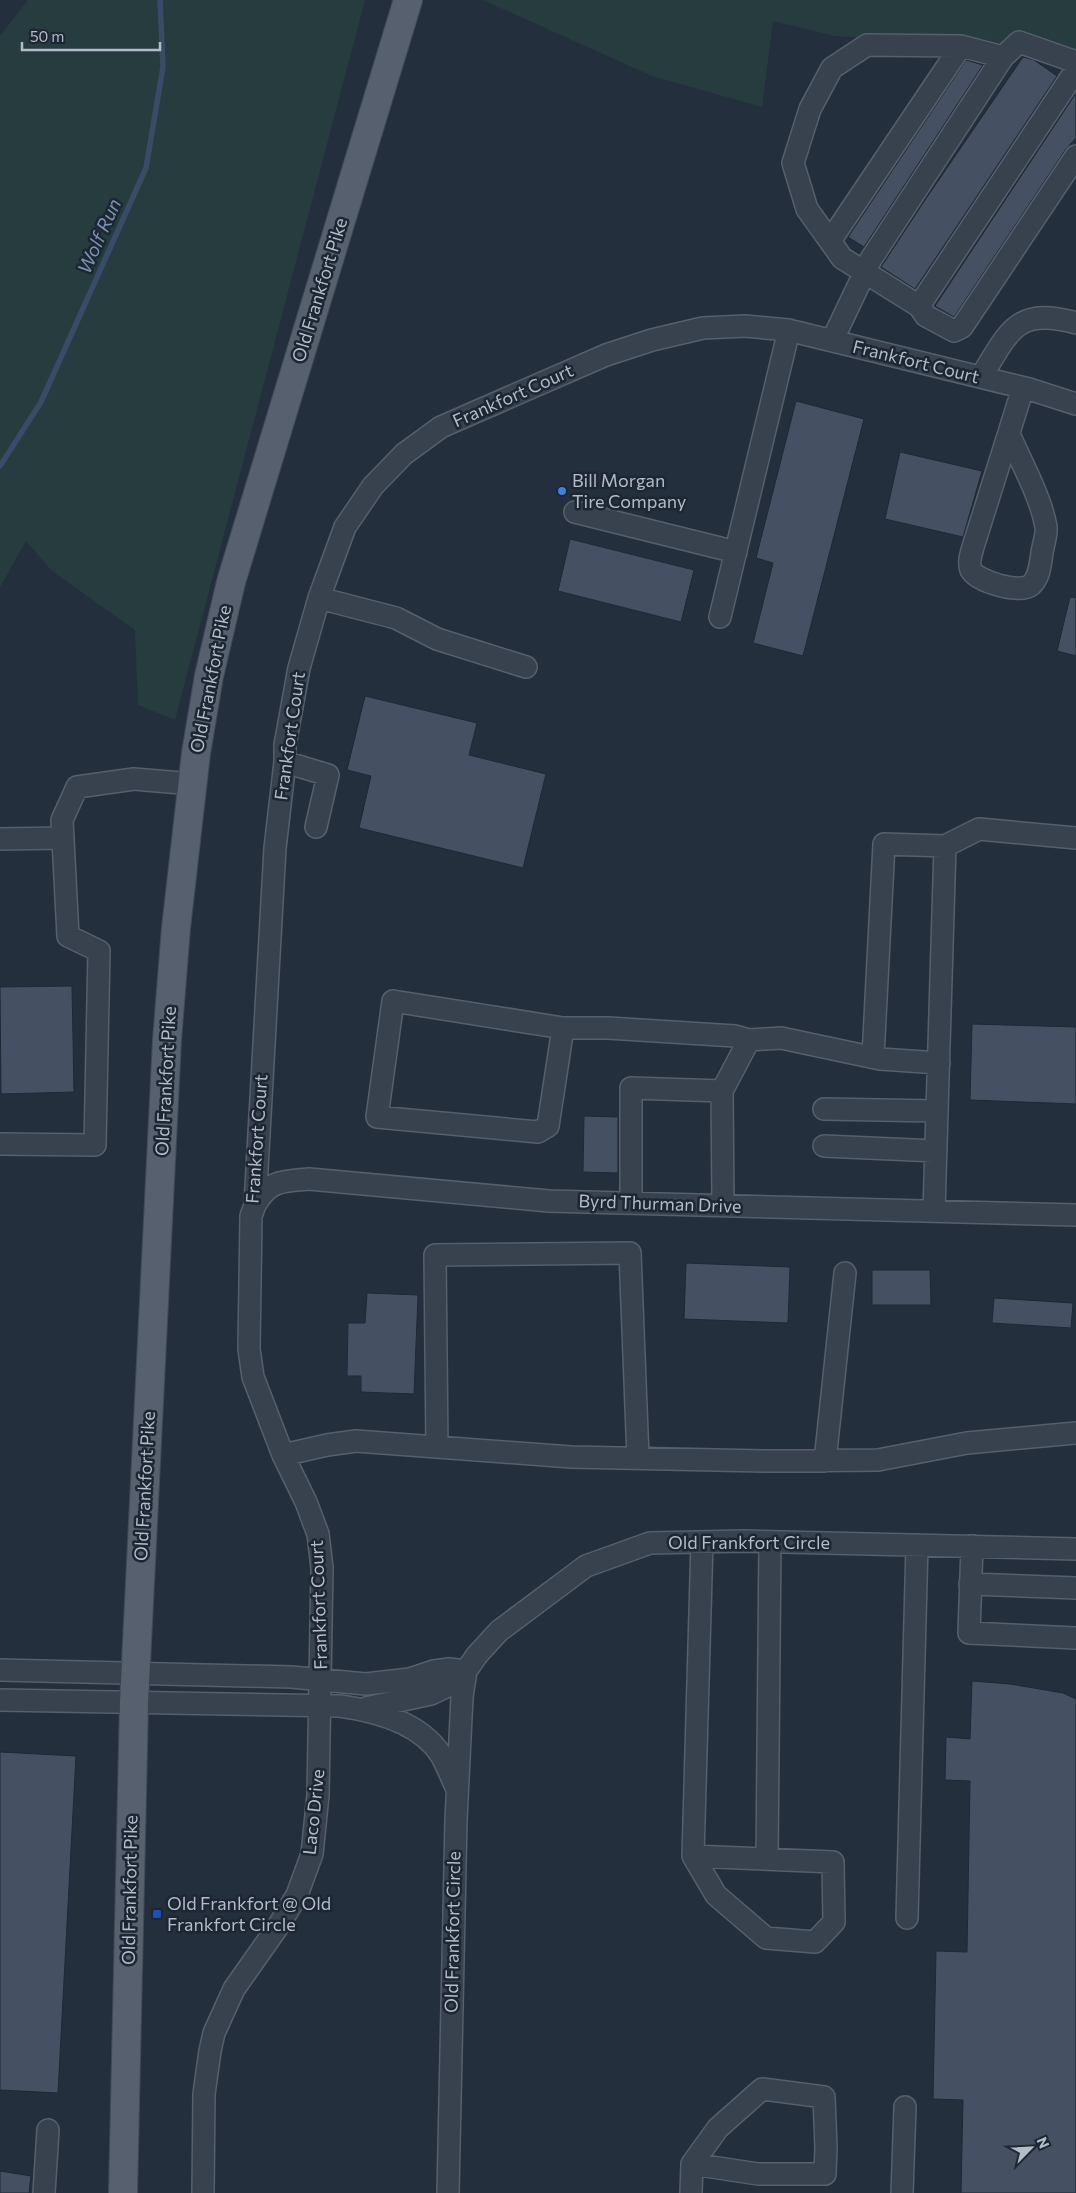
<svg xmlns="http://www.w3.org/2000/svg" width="1076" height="2193" viewBox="0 0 1076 2193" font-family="Commissioner,sans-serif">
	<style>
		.green { fill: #263c3f }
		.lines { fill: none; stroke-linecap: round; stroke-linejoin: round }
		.stream { stroke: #394c67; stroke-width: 5.5 }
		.building { fill: #455162; stroke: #1f2835 }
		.minor-casing { stroke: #565f6c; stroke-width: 24 }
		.major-casing { stroke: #414a57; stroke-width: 30 }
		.minor { stroke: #38414e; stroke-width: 21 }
		.major { stroke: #56606e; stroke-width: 28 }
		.shop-dot { fill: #3f7fe0; stroke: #1d2633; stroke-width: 2 }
		.transit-dot { fill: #1a4fb4; stroke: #1d2633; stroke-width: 2 }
		.labels { text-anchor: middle; stroke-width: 5; stroke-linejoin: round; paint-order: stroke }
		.street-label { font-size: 18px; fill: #b4bcc9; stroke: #1d2633 }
		.poi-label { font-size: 18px; fill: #b4bcc9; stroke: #1d2633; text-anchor: start }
		.water-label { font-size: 19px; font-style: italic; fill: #7c92b1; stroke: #1d2633 }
	</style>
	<rect width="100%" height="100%" fill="#242f3e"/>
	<path class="green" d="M 28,0 L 365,0 L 175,720 L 138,705 L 135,630 L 52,571 L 26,541 L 0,587 L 0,36 Z
		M 483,0 L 1076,0 L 1076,50 L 835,36 L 773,21 L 762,107 L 652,76 Z"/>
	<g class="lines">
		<path class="stream" d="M 0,466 L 41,402 L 146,168 L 163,67 L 160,0"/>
	</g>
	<path class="building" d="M 1023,57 L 1034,60 L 1057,76 L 915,289 L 881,267 L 925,200 Z
		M 966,60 L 983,65 L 864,247 L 848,237 Z
		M 1076,93 L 1076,138 L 1066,149 L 954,317 L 935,306 Z
		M 796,401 L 864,419 L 803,656 L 753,643 L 773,563 L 756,558 Z
		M 900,452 L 982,471 L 963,537 L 885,519 Z
		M 570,539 L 694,570 L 681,622 L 558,591 Z
		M 1070,597 L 1076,598 L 1076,656 L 1057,651 Z
		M 365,696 L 477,723 L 469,755 L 546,774 L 523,868 L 359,828 L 371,776 L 347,770 Z
		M 72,986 L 74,1092 L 1,1094 L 0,987 Z
		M 972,1024 L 1076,1027 L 1076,1104 L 970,1100 Z
		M 584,1116 L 618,1117 L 618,1173 L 583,1172 Z
		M 686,1263 L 790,1267 L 788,1323 L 684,1319 Z
		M 872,1270 L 930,1270 L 931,1305 L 872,1305 Z
		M 367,1293 L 418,1295 L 414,1394 L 361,1392 L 361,1376 L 347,1376 L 348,1323 L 365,1323 Z
		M 994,1298 L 1073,1303 L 1071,1328 L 992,1323 Z
		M 972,1681 L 1010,1684 L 1063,1693 L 1076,1699 L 1076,2193 L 961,2193 L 963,2100 L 933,2099 L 936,1951 L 967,1952 L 970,1781 L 945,1780 L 946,1737 L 970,1739 Z
		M 0,1752 L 76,1756 L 58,2093 L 0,2090 Z
		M 0,2171 L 31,2176 L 29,2193 L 0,2193 Z"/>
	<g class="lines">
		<defs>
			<path id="minor" d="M 1003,57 L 1019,42 L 1076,62
				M 830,241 L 807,209 L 793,163 L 810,109 L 832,68 L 867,45 L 961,46
				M 919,306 L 926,316 L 954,331 L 962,327 L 1076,156
				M 832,341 L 871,259 L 1003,57 L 961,46 L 830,241 L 842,258 L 919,306 L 1076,70
				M 981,377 C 1009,332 1016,306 1076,323
				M 1009,434 C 1021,462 1041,497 1046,527 C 1047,535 1043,545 1042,553 C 1040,564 1040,577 1031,585 C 1020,594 978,582 971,570 C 968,563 971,554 973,547 L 1023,388
				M 575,512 L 736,552
				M 319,598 L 396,618 L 437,639 L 526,667
				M 720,617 L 789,330
				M 285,762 L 328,775 L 316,827
				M 0,839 L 63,838
				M 563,1028 L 548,1126 L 538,1132 L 377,1117 L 393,1001 L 563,1028 L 608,1028 L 735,1036 L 749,1040
				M 873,1057 L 884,844 L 945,846
				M 722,1091 L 749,1040 L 781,1038 L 880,1059 L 939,1063
				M 824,1109 L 937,1111
				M 0,1144 L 95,1145 L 99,951 L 68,936 L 62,820 L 77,787 L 134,779 L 193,784
				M 824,1146 L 936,1151
				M 631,1203 L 631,1088 L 722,1091 L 723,1205
				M 255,1205 C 269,1180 283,1181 309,1179 L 549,1201 L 1076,1215
				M 934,1211 L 945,846 L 979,829 L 1076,838
				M 437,1447 L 435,1255 L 630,1253 L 638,1458
				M 283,1455 L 327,1445 L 356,1441 L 571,1457 L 768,1461 L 878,1460 L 967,1443 L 1076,1433
				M 825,1461 L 845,1273
				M 972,1546 L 969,1633 L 1076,1638
				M 970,1584 L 1076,1588
				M 0,1670 L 291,1677 L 366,1684 L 410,1679 L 434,1671 L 449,1669 L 466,1671
				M 0,1700 L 340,1706 C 376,1711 420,1722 441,1755 C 447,1765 451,1777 456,1787
				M 366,1708 L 431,1694 L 452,1684 L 466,1671
				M 693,1856 L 833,1862 L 834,1922 L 815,1942 L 766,1938 L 716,1895 L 693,1856 L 702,1542
				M 767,1859 L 770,1542
				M 907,1918 L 917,1545
				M 44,2193 L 48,2130
				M 203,2193 L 204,2094 L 210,2051 L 214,2033 L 234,1989 L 279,1925 L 297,1895 L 312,1854 L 318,1795 L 322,1568 L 318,1534 L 306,1502 L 283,1455 L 253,1377 L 249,1349 L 251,1216 L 255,1205 L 275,848 L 285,762 L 285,745 L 299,668 L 319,598 L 345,527 L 373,486 L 404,454 L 441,427 L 606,355 L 652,340 L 703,328 L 745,326 L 788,330 L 1029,389 L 1076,404
				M 448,2193 L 456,1820 L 462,1697 L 466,1671 L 477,1655 L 499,1631 L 586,1566 L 650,1543 L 743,1541 L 1076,1549
				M 691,2193 L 692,2164 L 718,2128 L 762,2089 L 824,2097 L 826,2147 L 825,2174 L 758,2174 L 692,2164
				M 902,2193 L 905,2107"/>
			<path id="major" d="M 123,2193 L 134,1703 L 167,1040 L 176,928 L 196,753 L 209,676 L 231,582 L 408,0"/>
		</defs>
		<use href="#minor" class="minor-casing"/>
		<use href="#major" class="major-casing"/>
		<use href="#minor" class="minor"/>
		<use href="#major" class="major"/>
	</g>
	<circle class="shop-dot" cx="562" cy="491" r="5"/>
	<rect class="transit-dot" x="152" y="1909" width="10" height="10" rx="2.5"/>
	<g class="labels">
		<g class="street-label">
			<text transform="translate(320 290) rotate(-73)" y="6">Old Frankfort Pike</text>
			<text transform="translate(916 362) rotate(14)" y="6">Frankfort Court</text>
			<text transform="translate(513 396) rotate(-24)" y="6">Frankfort Court</text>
			<text transform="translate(211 679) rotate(-79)" y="6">Old Frankfort Pike</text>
			<text transform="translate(290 736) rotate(-82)" y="6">Frankfort Court</text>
			<text transform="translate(166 1081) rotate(-87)" y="6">Old Frankfort Pike</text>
			<text transform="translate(257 1139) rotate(-86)" y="6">Frankfort Court</text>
			<text transform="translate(660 1204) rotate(2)" y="6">Byrd Thurman Drive</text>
			<text transform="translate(145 1486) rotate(-87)" y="6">Old Frankfort Pike</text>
			<text x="749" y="1549">Old Frankfort Circle</text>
			<text transform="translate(319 1605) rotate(-92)" y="6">Frankfort Court</text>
			<text transform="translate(314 1812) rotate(-84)" y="6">Laco Drive</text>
			<text transform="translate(130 1890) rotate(-89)" y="6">Old Frankfort Pike</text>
			<text transform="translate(453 1932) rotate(-89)" y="6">Old Frankfort Circle</text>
		</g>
		<g class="poi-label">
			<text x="572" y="487">Bill Morgan<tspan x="572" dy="21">Tire Company</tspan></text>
			<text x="167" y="1910">Old Frankfort @ Old<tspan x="167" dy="21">Frankfort Circle</tspan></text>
		</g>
		<g class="water-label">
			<text transform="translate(99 236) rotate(-66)" y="7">Wolf Run</text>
		</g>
	</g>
	<g transform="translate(1031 2148) rotate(66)" stroke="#1d2633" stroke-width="4" paint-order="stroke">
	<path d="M0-4L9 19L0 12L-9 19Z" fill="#b4bcc9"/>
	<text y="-8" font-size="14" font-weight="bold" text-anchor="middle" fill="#b4bcc9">N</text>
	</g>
	<path d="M22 42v8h138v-8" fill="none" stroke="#b4bcc9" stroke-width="2.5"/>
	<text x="30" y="42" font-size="15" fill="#b4bcc9" stroke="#1d2633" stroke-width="4" paint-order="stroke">50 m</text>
</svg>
